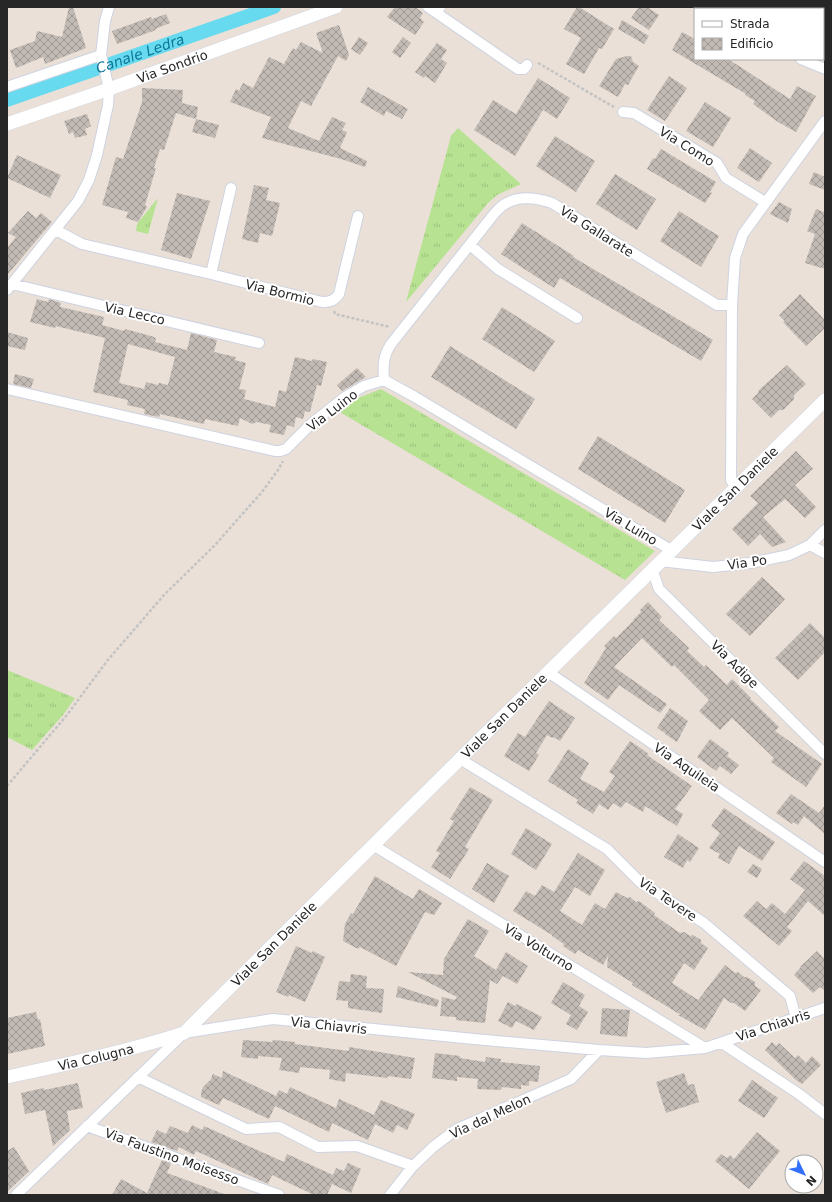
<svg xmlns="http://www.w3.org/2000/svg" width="832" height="1202" viewBox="0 0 832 1202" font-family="'DejaVu Sans',sans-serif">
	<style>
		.grass { fill: url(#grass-tufts) }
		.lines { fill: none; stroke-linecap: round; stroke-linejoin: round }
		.canal { stroke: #67daef; stroke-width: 14 }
		.building { fill: url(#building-cross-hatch); fill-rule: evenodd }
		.service-casing { stroke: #cdd3e0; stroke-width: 6 }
		.minor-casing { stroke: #cdd3e0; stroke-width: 12 }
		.tertiary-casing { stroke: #cdd3e0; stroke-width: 14 }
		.path { stroke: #c3c3c3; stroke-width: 2.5; stroke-dasharray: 3 2; stroke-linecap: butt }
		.service { stroke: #fff; stroke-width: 5 }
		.minor { stroke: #fff; stroke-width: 10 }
		.tertiary { stroke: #fff; stroke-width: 13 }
		.labels { text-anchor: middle; stroke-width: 4; stroke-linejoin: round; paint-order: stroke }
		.street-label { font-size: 13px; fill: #272727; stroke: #fff }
		.water-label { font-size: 14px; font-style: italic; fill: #0b7696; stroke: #fff }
	</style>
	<defs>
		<pattern id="grass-tufts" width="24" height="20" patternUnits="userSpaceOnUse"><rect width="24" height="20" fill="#b6e292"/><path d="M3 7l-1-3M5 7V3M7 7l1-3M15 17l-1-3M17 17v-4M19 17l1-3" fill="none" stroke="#9cc27e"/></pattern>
		<pattern id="building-cross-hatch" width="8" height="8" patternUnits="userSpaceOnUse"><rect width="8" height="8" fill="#c2bab4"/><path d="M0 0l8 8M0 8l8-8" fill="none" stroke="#9e9792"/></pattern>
	</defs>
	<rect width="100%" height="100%" fill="#eae0d7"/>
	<path class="grass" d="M 458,128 L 521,184 L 497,195 L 488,203 L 406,302 L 451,136 Z
		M 158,198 L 148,234 L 136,231 L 137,224 Z
		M 381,389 L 655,551 L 625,580 L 338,411 L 348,402 Z
		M 7,670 L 75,698 L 63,715 L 32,750 L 7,737 Z"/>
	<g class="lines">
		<path class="canal" id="s1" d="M 7,100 L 274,7"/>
	</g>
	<path class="building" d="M 69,7 L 73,7 L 86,48 L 45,64 L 43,57 L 16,68 L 10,50 L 35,41 L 37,31 L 62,37 Z
		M 395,7 L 415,7 L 423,13 L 420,18 L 424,22 L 415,35 L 387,17 Z
		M 577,7 L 579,7 L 614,29 L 602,49 L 599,48 L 584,74 L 566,64 L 581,38 L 564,29 Z
		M 639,7 L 647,7 L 659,15 L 649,30 L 631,18 Z
		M 166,14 L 170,23 L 155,29 L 156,30 L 117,44 L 112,31 L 151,17 L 152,19 Z
		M 622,20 L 649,36 L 644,44 L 618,29 Z
		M 339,25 L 349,55 L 346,61 L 338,56 L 311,106 L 301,101 L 288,128 L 319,141 L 332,117 L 346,123 L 342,130 L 347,132 L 340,148 L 367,161 L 365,167 L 341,159 L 262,138 L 271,117 L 230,102 L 236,89 L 239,91 L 243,83 L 253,88 L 269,57 L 284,64 L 293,48 L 296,50 L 301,42 L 323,53 L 316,33 Z
		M 682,32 L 695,39 L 695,59 L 728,59 L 790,99 L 797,86 L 816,96 L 796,132 L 778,122 L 753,104 L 755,101 L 745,95 L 746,94 L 672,50 Z
		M 359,37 L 368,43 L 360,55 L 351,49 Z
		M 403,37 L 411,43 L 400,58 L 392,52 Z
		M 437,43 L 447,50 L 441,59 L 447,63 L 435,83 L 425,76 L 424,78 L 415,72 Z
		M 627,56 L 631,56 L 633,62 L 639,66 L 628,85 L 625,84 L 618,97 L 599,86 L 616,59 Z
		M 669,76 L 687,88 L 665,121 L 647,110 Z
		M 538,78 L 570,98 L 557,119 L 543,110 L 515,156 L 474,130 L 493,100 L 516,114 Z
		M 368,87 L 408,109 L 402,119 L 386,111 L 384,116 L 360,102 Z
		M 142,88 L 183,90 L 182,103 L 198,107 L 196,119 L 176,113 L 164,150 L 160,149 L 154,168 L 156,168 L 145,205 L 147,207 L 138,222 L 126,218 L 128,212 L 102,205 L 116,157 L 123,159 L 142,102 Z
		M 705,102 L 731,118 L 713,147 L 686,131 Z
		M 87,114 L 91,126 L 85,129 L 87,135 L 75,138 L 73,132 L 69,134 L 64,121 Z
		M 196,119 L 219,125 L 215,138 L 192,132 Z
		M 555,136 L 595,161 L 576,192 L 536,166 Z
		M 750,148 L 772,163 L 759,182 L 737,168 Z
		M 661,149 L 716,182 L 710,192 L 712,193 L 705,203 L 647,169 L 653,158 L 655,159 Z
		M 17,155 L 61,175 L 50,198 L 7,178 Z
		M 814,172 L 825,177 L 825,190 L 809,184 Z
		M 615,174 L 656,199 L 637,230 L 596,204 Z
		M 254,185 L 269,188 L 266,200 L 280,203 L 272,236 L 260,233 L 258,243 L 242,239 Z
		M 177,193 L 210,201 L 191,259 L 161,250 Z
		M 779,202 L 792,209 L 788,223 L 770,214 Z
		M 816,209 L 823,212 L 825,211 L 825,269 L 805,263 L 815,234 L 807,231 Z
		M 28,211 L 36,218 L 41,213 L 52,222 L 7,275 L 7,248 L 16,237 L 8,233 Z
		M 679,211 L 719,236 L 701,267 L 660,241 Z
		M 522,223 L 574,256 L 573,257 L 713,340 L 701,361 L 560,278 L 554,288 L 501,254 Z
		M 800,294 L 825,320 L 825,328 L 806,346 L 783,322 L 785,321 L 779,315 Z
		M 37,299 L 48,302 L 49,299 L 61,303 L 60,307 L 104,317 L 102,325 L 124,331 L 125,329 L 151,336 L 156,338 L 155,342 L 187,350 L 191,333 L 217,340 L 214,352 L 236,357 L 235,360 L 246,363 L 239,389 L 246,390 L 244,399 L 275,407 L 279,390 L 286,392 L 295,357 L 312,361 L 313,359 L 327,362 L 321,386 L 317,385 L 310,412 L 305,411 L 303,419 L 296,417 L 294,427 L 287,425 L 284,435 L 269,432 L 271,425 L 257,422 L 252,424 L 240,418 L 238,426 L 205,419 L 204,424 L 160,414 L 159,417 L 144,414 L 145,409 L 127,405 L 128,400 L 93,392 L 105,338 L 56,326 L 55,328 L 30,322 ZM 128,344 L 175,357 L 168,385 L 159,383 L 158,385 L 146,382 L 144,389 L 119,383 Z
		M 502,307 L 555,341 L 534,372 L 482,339 Z
		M 7,332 L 28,338 L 25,350 L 7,346 Z
		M 450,346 L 535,399 L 516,429 L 431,377 Z
		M 787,365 L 806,384 L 794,395 L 794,399 L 783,410 L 779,410 L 771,418 L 752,399 L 758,393 L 759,390 Z
		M 357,368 L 366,377 L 342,391 L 337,385 Z
		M 15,374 L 34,379 L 31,388 L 13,384 Z
		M 598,436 L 685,490 L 665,523 L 578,469 Z
		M 796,451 L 813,469 L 795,485 L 816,507 L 805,518 L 785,499 L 763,517 L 786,542 L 772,547 L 760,534 L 748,546 L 732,529 L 758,503 L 750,496 Z
		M 762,577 L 785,599 L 750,636 L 726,614 Z
		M 648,602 L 662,617 L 659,620 L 689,648 L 687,651 L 704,667 L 706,665 L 727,685 L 732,679 L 751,698 L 750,699 L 779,727 L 775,731 L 822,764 L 806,787 L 771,762 L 774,758 L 732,718 L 720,730 L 699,711 L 709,700 L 674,665 L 672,667 L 642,638 L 614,667 L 667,704 L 660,713 L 619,685 L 608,700 L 584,683 L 606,648 L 604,646 L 614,636 L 616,638 L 634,620 L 633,620 L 641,612 L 640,610 Z
		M 810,623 L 825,638 L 825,652 L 798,680 L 775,658 Z
		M 549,701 L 575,718 L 560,741 L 553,737 L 552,738 L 547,735 L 536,753 L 539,755 L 529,771 L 504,756 L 518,733 L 525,737 Z
		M 670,708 L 688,721 L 677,742 L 665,734 L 665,733 L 657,728 Z
		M 710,739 L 729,753 L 727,756 L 739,765 L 731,774 L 720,766 L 716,771 L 697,757 Z
		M 630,741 L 649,754 L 647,755 L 692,786 L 675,809 L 683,814 L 677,826 L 645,806 L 643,812 L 626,802 L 621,808 L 613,803 L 608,810 L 599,804 L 593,814 L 576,803 L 578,800 L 548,781 L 568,749 L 589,763 L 580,779 L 604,792 L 615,776 L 609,772 Z
		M 470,787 L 493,800 L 465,847 L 469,849 L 450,879 L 431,867 L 440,853 L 436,851 L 454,821 L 450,819 Z
		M 791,794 L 819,813 L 825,805 L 825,834 L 804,816 L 798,825 L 793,822 L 792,824 L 776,813 Z
		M 724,808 L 775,842 L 762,861 L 739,846 L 729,864 L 718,858 L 720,854 L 709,848 L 720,833 L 711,826 Z
		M 526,828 L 552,844 L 536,870 L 511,854 Z
		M 678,834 L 699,848 L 690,862 L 687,860 L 683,868 L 664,857 Z
		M 578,853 L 605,870 L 590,896 L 575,887 L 560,911 L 582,925 L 595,903 L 605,909 L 616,892 L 627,898 L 630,897 L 636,902 L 639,901 L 655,913 L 654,915 L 680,933 L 684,932 L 690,936 L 693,935 L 701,940 L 701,943 L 708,948 L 694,970 L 684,963 L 672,983 L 698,1000 L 725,965 L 735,973 L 738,972 L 744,977 L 747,977 L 755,982 L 755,986 L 761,990 L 745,1011 L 734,1003 L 731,1003 L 724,998 L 705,1030 L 678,1015 L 681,1015 L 632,985 L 633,983 L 607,967 L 608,956 L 603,965 L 578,950 L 575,954 L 563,946 L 564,944 L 552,936 L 552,935 L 513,911 L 526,891 L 535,896 L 542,885 L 554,892 Z
		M 804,861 L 825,876 L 825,916 L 808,901 L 787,927 L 792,931 L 779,946 L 743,916 L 757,901 L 766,909 L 772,903 L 785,914 L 805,890 L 790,879 Z
		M 487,863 L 509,876 L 494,903 L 472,889 Z
		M 753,864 L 762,869 L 757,878 L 747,872 Z
		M 375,876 L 413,899 L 419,889 L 442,903 L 434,915 L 425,912 L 396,966 L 360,947 L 358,949 L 343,941 L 345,924 L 351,913 L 353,914 Z
		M 468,919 L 489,931 L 474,956 L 496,970 L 506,952 L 528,966 L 517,984 L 503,976 L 497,984 L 490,980 L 485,1023 L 456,1020 L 456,1017 L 440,1016 L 442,997 L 455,1000 L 457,997 L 408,972 L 443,975 L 444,959 Z
		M 296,946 L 312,953 L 313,951 L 325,957 L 305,1002 L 289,995 L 288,997 L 276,992 Z
		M 817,951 L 825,959 L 825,991 L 820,987 L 813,993 L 794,975 L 801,967 L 800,967 Z
		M 351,974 L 367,976 L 366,988 L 384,989 L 382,1013 L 348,1008 L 348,1001 L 336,1000 L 339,981 L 350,982 Z
		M 563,982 L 585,995 L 579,1006 L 588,1012 L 577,1030 L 566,1024 L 571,1015 L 551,1003 Z
		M 398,986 L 439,1000 L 437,1007 L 396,997 Z
		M 508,1002 L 515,1006 L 517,1004 L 542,1017 L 534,1030 L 516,1021 L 512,1028 L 498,1021 Z
		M 602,1008 L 630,1010 L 627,1037 L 600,1034 Z
		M 36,1012 L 38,1020 L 40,1019 L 45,1046 L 7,1054 L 7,1018 Z
		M 243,1040 L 272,1042 L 273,1040 L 285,1041 L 295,1042 L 295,1044 L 349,1051 L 349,1047 L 415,1058 L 411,1079 L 388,1076 L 387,1078 L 346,1073 L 345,1082 L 329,1079 L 330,1070 L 300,1067 L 299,1073 L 279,1070 L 282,1058 L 258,1056 L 258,1059 L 241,1057 Z
		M 772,1042 L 776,1046 L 779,1043 L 795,1058 L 798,1055 L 806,1063 L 812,1056 L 821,1065 L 802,1084 L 796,1080 L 765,1050 Z
		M 435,1053 L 460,1056 L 460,1058 L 485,1062 L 486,1057 L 501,1059 L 500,1062 L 540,1066 L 538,1082 L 529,1081 L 529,1086 L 521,1085 L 521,1089 L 502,1087 L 501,1090 L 477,1089 L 478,1079 L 457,1077 L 457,1081 L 432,1078 Z
		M 223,1071 L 276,1096 L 279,1090 L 287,1094 L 290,1087 L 336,1108 L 339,1099 L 374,1115 L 381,1100 L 415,1114 L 407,1130 L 397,1125 L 393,1133 L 375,1124 L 368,1140 L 332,1123 L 329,1132 L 275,1106 L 269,1119 L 223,1098 L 219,1105 L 201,1097 L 201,1093 L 203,1087 L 209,1081 L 210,1081 L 213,1074 L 222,1078 Z
		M 684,1073 L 688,1085 L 694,1084 L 699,1102 L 666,1113 L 656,1082 Z
		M 752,1080 L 778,1098 L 764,1118 L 738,1101 Z
		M 78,1083 L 83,1108 L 67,1111 L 70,1130 L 53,1146 L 45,1110 L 25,1114 L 21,1093 L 44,1088 L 44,1090 Z
		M 192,1125 L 202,1130 L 204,1126 L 284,1162 L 287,1154 L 333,1175 L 336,1168 L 344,1171 L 348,1163 L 361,1169 L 351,1193 L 332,1184 L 327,1195 L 314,1195 L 272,1175 L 268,1184 L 196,1151 L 194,1155 L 179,1147 L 177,1151 L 151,1142 L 157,1130 L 166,1134 L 170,1126 L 188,1133 Z
		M 757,1132 L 780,1151 L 749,1189 L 715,1161 L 721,1154 L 727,1158 L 730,1155 L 734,1159 Z
		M 14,1147 L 29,1171 L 7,1192 L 7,1151 Z
		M 162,1160 L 171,1163 L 167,1173 L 224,1194 L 224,1195 L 112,1195 L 121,1179 L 147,1193 Z"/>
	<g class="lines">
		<defs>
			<path id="service" d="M 438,14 L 443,7"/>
			<path id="minor" d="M 428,7 L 518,69 L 524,69 L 527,65
				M 710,7 L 713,9
				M 801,59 L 825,69
				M 7,87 L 101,55
				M 623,112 L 634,113 L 717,163 L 726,178 L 765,202
				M 56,230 L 82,244 L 211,274 L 322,302 C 330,302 334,301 339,294 L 358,216
				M 470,245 L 498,269 L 577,318
				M 211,274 L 231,188
				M 12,284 L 259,343
				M 7,290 L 78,201 L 89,180 L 97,155 L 108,105 L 109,89 L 101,55 L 105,21 L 109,7
				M 384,380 C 383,366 383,356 391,344 L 494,214 C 497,211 501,206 505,204 C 519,195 537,198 552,203 L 717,305 L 732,305
				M 7,389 L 275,451 L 280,451 L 286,449 L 310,425 L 345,397 L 364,386 L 384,380 L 415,397 L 671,550
				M 736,487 L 731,480 L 732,305 L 735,258 L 743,234 L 825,121
				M 810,545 L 825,553
				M 660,561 L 713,567 L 750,563 L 789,555 L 810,545 L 825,530
				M 652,569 L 659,589 L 825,754
				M 548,672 L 825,862
				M 460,759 L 607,849 L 640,882 L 704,923 L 790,996 L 796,1018
				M 373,845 L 705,1048
				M 722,1043 L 799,1094 L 825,1114
				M 138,1077 L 246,1129 L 279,1127 L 318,1147 L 357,1146 L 413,1166
				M 87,1126 L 279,1195
				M 16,1195 L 184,1033 L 273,1019 L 474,1039 L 599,1050 L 646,1053 L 705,1048 L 825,1008
				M 390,1195 L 413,1166 L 433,1147 L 457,1129 L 571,1079 L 599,1050"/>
			<g id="tertiary">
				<path id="s2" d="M 7,124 L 109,89 L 336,7"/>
				<path id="s3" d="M 7,1077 C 67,1064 125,1052 184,1033 L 477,742 L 825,400"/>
			</g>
		</defs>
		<use href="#service" class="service-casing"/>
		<use href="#minor" class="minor-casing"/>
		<use href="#tertiary" class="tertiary-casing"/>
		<path class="path" d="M 538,63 L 614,107
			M 334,311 L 335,314 L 390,327
			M 7,786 L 67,715 L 107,661 L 164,595 L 215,545 L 262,492 L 278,470 L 283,461"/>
		<use href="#service" class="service"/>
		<use href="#minor" class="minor"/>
		<use href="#tertiary" class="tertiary"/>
	</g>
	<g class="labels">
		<g class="street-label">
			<text dy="5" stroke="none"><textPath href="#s2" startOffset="175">Via Sondrio</textPath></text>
			<text transform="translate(687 146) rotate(32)" y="5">Via Como</text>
			<text transform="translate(597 231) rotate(32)" y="5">Via Gallarate</text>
			<text transform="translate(280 292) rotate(14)" y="5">Via Bormio</text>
			<text transform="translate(135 313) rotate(13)" y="5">Via Lecco</text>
			<text transform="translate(332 410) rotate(-37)" y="5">Via Luino</text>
			<text dy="5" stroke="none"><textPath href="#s3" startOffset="957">Viale San Daniele</textPath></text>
			<text transform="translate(631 526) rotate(31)" y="5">Via Luino</text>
			<text transform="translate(747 562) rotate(-8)" y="5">Via Po</text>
			<text transform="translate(735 664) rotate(45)" y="5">Via Adige</text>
			<text dy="5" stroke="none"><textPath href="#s3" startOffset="633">Viale San Daniele</textPath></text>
			<text transform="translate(687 767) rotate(34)" y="5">Via Aquileia</text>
			<text transform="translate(668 899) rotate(34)" y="5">Via Tevere</text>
			<text dy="5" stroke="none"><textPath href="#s3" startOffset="309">Viale San Daniele</textPath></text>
			<text transform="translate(539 947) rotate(31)" y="5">Via Volturno</text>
			<text transform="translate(329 1025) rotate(6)" y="5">Via Chiavris</text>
			<text transform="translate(773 1025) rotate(-18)" y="5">Via Chiavris</text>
			<text dy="5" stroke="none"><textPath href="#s3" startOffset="91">Via Colugna</textPath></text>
			<text transform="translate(490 1116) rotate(-25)" y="5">Via dal Melon</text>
			<text transform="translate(172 1156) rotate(20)" y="5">Via Faustino Moisesso</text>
		</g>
		<g class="water-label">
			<text dy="5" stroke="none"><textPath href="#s1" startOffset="141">Canale Ledra</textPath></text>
		</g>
	</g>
	<rect width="832" height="1202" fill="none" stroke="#272727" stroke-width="16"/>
	<rect x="694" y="8" width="130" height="52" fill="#ffffff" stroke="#a9a9a9"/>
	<rect x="702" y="21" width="20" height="6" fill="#ffffff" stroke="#a9a9a9"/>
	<text x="730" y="28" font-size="12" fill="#272727">Strada</text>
	<rect x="702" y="38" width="20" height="12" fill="url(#building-cross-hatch)" stroke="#a9a9a9"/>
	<text x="730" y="48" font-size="12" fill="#272727">Edificio</text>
	<g transform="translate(804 1174) rotate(133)"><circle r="19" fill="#ffffff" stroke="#a9a9a9"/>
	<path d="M0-3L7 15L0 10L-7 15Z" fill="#336ffb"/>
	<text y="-6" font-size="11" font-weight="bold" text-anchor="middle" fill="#272727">N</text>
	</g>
</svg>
